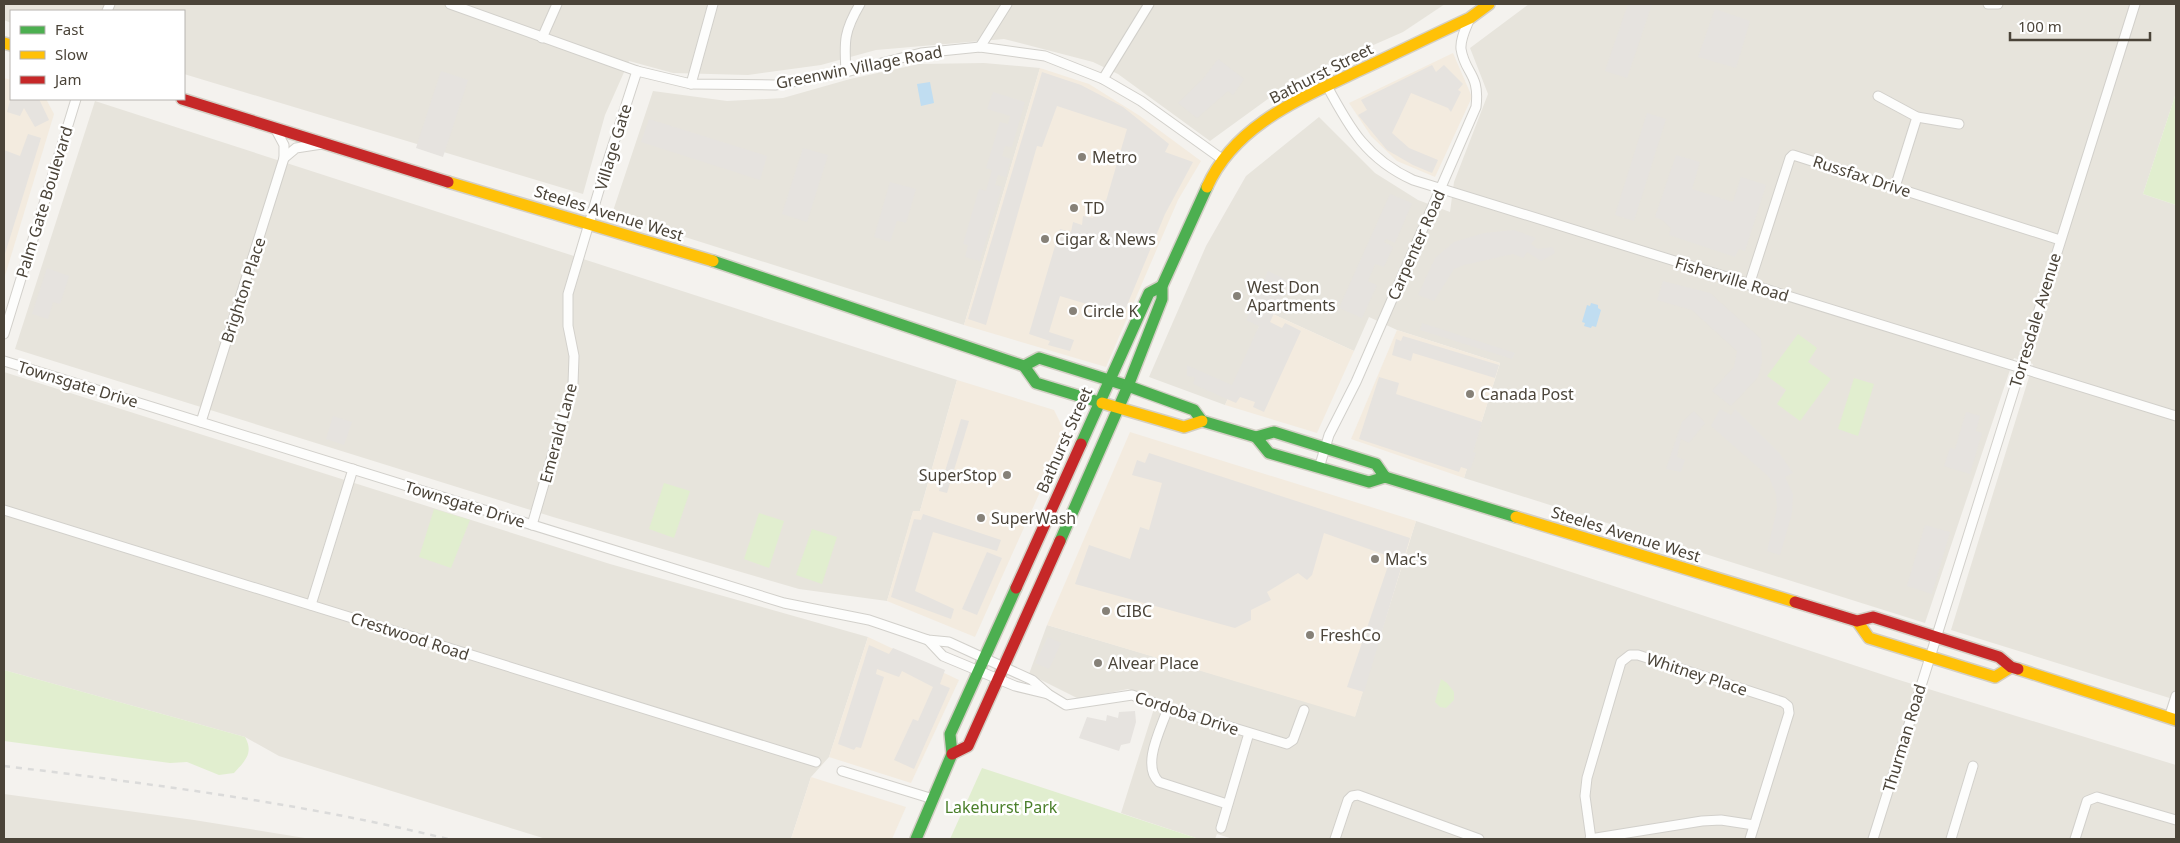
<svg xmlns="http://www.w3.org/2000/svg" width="2180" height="843" viewBox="0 0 2180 843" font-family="'Noto Sans',sans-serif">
	<rect width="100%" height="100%" fill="#f4f2ee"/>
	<g fill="#e7e4dc">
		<path d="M4 4H1445L1403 32 1294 80 1210 141 1118 74 1093 62 1004 39 876 50 821 65 748 75 673 73 629 61 605 115 583 194 184 74V11H11V23L4 20Z"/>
		<path d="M1529 4H2176V93L2143 194 2176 205V700L1951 630 2033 364 2014 358 1925 623 1464 478 1500 363 1397 330 1369 317 1354 351 1266 311 1225 405 1149 377 1206 246 1246 176 1319 117 1375 173 1418 200 1450 212 1454 182 1488 94 1470 48Z"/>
		<path d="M984 63 1040 68 964 325 612 214 653 91 727 101 783 98 850 79 919 64Z"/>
		<path d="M95 101 957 380 920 511 913 512 887 601 799 589 553 517 15 349Z"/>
		<path d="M4 372 610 564 868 637 829 757 811 777 791 839H546L279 756 245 737 4 670Z"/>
		<path d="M1416 521 1896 679 2176 765V839H1233L1217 834 1215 839H1199L1121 813 1157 699 1128 689 1079 699 1029 674 1047 625 1355 716Z"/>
		<path d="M4 794 194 820 311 839H4Z"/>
	</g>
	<g fill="#f3ebdf">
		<path d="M1453 53 1472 97 1435 177 1397 161 1371 136 1349 103Z"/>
		<path d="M1040 68 1089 84 1140 116 1201 161 1178 200 1106 367 964 325Z"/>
		<path d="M4 78 11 80V99H46L54 114 4 279Z"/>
		<path d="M1266 311 1354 351 1317 433 1225 405Z"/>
		<path d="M1397 330 1500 363 1464 478 1351 439Z"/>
		<path d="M957 380 1054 410 1066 434 975 637 887 601 913 511H920Z"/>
		<path d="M1130 432 1416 521 1355 717 1047 625Z"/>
		<path d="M868 637 959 680 911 783 829 757Z"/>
		<path d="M811 777 906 807 892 839H791Z"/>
	</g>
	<g fill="#e1eecf">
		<path d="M2176 93V205L2143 194Z"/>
		<path d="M1798 334 1817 348 1808 362 1831 379 1800 421 1777 404 1786 390 1767 376Z"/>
		<path d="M1854 378 1874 384 1858 436 1838 429Z"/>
		<path d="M664 483 690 491 674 538 649 529Z"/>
		<path d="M434 509 470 520 451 568 419 557Z"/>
		<path d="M759 513 784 521 769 568 744 559Z"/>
		<path d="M812 529 837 537 822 584 796 575Z"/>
		<path d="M4 670 245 737C254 753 245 761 234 773L219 775 187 762 170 763 4 741Z"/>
		<path d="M1441 679 1447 683 1454 692V700L1446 708 1440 707 1435 702Z"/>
		<path d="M982 768 1199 839H950Z"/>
	</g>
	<g fill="#e6e3df">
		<path d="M1628 4H1652L1627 78 1605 71Z"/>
		<path d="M1715 9 1750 21 1736 68 1698 57Z"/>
		<path d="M1218 59 1244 79 1233 95 1228 91 1197 118 1178 103 1203 79Z"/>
		<path d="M1432 65 1436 72 1444 65 1463 84 1458 90 1461 92 1451 112 1448 108 1411 93 1392 133 1409 148 1438 160 1432 173 1413 165 1387 150 1358 115 1367 110 1361 100Z"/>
		<path d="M441 71 468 80 443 157 416 148Z"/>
		<path d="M1042 72 1081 85 1123 107 1169 144 1165 152 1193 162 1165 214 1123 315 1060 296 1049 332 1074 340 1070 351 1048 345 1050 341 1029 334 1060 229 1071 232 1073 222 1082 225 1083 216 1093 218 1099 201H1106L1127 129 1057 106 1042 147 1037 146 986 325 968 319Z"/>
		<path d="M993 92 1025 102 1012 147 1005 146 1002 156 1011 159 1006 177 998 175 995 185 1002 187 980 261 965 257 968 245 963 244 979 189 986 191 992 170 986 168 1000 122 1008 124 1010 116 987 109Z"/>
		<path d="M11 97 39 99 49 120 35 127 24 108 20 116 7 112Z"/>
		<path d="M1647 113 1666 119 1634 221 1615 215Z"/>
		<path d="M649 119 767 156 760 180 641 142Z"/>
		<path d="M28 134 41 138 4 257V150L20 156Z"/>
		<path d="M803 148 828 155 807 222 782 214Z"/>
		<path d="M1676 155 1700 162 1692 189 1733 202 1741 177 1766 185 1745 251 1739 249 1735 257 1669 235 1671 228 1662 220 1655 217Z"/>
		<path d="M890 182 916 189 906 223 897 221 890 242 874 237Z"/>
		<path d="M1390 194 1412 203 1395 243 1386 239 1384 242 1393 247 1384 267 1375 264 1368 281 1377 285 1362 318 1339 308Z"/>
		<path d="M1514 230 1536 238 1531 244 1538 249 1553 247 1555 253 1541 261 1527 252 1523 258 1513 254 1464 265 1454 269 1434 301 1418 295 1435 258 1454 242 1484 233Z"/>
		<path d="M47 268 69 276 60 304 53 302 48 319 32 314Z"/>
		<path d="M1268 271 1289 281 1270 322 1282 328 1285 323 1301 331 1264 412 1253 407 1255 402 1240 397 1236 403 1193 384 1195 377 1187 376V365L1232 385 1259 326 1246 320Z"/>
		<path d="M1663 281 1710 293 1761 339 1762 362 1758 377 1731 406 1712 391 1734 367 1737 351 1692 310 1657 300Z"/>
		<path d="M1422 323 1515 353 1512 359 1420 330Z"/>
		<path d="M1403 336 1499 365 1495 378 1413 353 1411 361 1392 355 1396 339 1401 341Z"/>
		<path d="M1379 377 1399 383 1396 394 1482 422 1473 452 1476 453 1470 470 1461 467 1459 472 1359 439Z"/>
		<path d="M1720 409 1731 415 1735 409 1780 454 1793 473 1785 477 1793 494 1792 513 1780 555 1767 551 1777 509 1776 494 1769 477 1711 426Z"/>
		<path d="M1694 411 1705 423 1689 443 1681 439 1677 457 1685 460 1681 472 1666 469 1682 422Z"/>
		<path d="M1966 412 1980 416 1976 431 1982 433 1970 474 1944 466 1950 448 1955 449Z"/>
		<path d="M333 416 352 422 344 445 326 439Z"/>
		<path d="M961 419 969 421 947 493 939 491Z"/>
		<path d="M1149 453 1410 538 1364 692 1347 687 1391 557 1324 533 1312 575 1307 580 1298 573 1267 592 1271 600 1251 610V620L1235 628 1075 584 1089 545 1130 559 1140 527 1149 530 1162 483 1132 475 1137 460 1145 463Z"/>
		<path d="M923 514 1001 540 997 551 933 532 915 591 954 609 951 619 891 597 914 519 921 520Z"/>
		<path d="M1925 525 1950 532 1932 594 1907 586Z"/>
		<path d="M987 552 1002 558 977 615 962 609Z"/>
		<path d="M1048 637 1061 643 1049 669 1035 663Z"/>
		<path d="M869 645 889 654 893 648 945 670 940 684 950 688 914 769 894 760 913 719 918 721 933 687 902 671 899 677 877 669 876 674 884 677 861 748 856 747 854 750 838 744Z"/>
		<path d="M1135 711 1136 722 1130 743 1121 745 1119 751 1079 738 1087 717 1106 721 1107 715 1118 718 1119 712Z"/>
	</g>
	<g fill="#c0ddf1">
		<path d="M930 82 934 103 921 106 917 84Z"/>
		<path d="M1591 303 1598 305V308L1601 310 1596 327 1592 326 1591 328 1584 326 1585 323 1582 322 1587 305 1590 306Z"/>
	</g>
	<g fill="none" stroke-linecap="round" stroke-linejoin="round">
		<g stroke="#d2d0cb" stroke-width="11">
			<g id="street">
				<path d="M450 4 637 71 691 84 775 85 846 72 921 53 980 47 1045 56 1103 79 1141 101 1222 159"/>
				<path d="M1988 4H1998"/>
				<path d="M107 11 110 4"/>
				<path d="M542 38 557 4"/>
				<path d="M980 47 1007 4"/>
				<path d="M846 72C844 41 844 31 860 4"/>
				<path d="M1103 79 1149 4"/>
				<path d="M691 84 713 4"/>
				<path d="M1327 86C1350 129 1367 159 1413 180L2176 416"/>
				<path d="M1878 96 1917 117 1959 124"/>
				<path d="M284 158 296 148 322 144"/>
				<path d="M1895 187 1917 117"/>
				<path d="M1749 285 1790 158 1793 155 2060 240"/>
				<path d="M4 334 76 99"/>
				<path d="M4 361 784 603 869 620 928 640 949 642 1032 680 1048 694 1066 705 1132 695 1168 708 1287 744 1293 740 1304 710"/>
				<path d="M201 422 284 158V145L276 130"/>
				<path d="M1319 468 1329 435 1356 382 1476 107C1480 73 1465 74 1461 49 1460 39 1466 28 1470 18"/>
				<path d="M4 510 816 762"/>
				<path d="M532 525 573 384 574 356 568 326V294L605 170 637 71"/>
				<path d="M311 605 353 469"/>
				<path d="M928 640 943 656 1015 686 1048 694"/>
				<path d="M1168 708C1161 729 1141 765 1159 782L1227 804"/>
				<path d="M2169 718 2176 696"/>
				<path d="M842 771 933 799"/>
				<path d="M1221 828 1249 733"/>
				<path d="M1335 839 1348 800 1352 796 1358 795 1479 839"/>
				<path d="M1590 839 1702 821 1721 820 1754 825"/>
				<path d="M1591 839 1585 796 1587 778 1621 662 1630 655H1638L1783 702 1788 706 1789 713 1750 839"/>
				<path d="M1873 839 2135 4"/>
				<path d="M1951 839 1973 766"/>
				<path d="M2075 839 2087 801 2097 797 2176 820"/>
			</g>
		</g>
		<g stroke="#d3cfc5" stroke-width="14">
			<g id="fast">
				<path d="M713 261 1024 366 1036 383 1102 403"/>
				<path d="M1024 366 1039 358 1128 386 1194 410 1202 421 1256 437 1274 432 1376 464 1385 477"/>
				<path d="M1256 437 1269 453 1369 482 1385 477 1516 517"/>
				<path d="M1081 444 1149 293 1162 286"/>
				<path d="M1060 541 1128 386 1162 299V286L1207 187"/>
				<path d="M916 839 952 754 950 734 1016 588"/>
			</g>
		</g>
		<g stroke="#d3cfc5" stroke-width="14">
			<g id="slow">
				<path d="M4 43 11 45"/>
				<path d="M448 182 713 261"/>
				<path d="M1207 187C1235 124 1302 98 1360 70 1397 53 1433 35 1470 18L1489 4"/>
				<path d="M1102 403 1184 427 1202 421"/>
				<path d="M1516 517 1795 602"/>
				<path d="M1857 621 1869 638 1995 677 2011 667"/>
				<path d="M2018 669 2176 720"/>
			</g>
		</g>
		<g stroke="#d3cfc5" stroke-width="14">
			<g id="jam">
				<path d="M182 99 448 182"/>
				<path d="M1016 588 1081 444"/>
				<path d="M1795 602 1857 621 1873 617 1999 657 2011 667 2018 669"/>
				<path d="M952 754 968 746 1060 541"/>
			</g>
		</g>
		<use href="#street" stroke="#fdfdfc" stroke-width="9"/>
		<use href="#fast" stroke="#4caf50" stroke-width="11"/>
		<use href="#slow" stroke="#ffc107" stroke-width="11"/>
		<use href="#jam" stroke="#c62828" stroke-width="11"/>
		<path stroke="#dbdbda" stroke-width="2.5" stroke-dasharray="6 6" stroke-linecap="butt" d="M4 766C153 784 301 803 448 839"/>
	</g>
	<g fill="#868178" stroke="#fff" stroke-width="2">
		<circle cx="1082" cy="157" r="5"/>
		<circle cx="1074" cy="208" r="5"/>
		<circle cx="1045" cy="239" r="5"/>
		<circle cx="1237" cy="296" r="5"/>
		<circle cx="1073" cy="311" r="5"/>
		<circle cx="1470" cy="394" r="5"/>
		<circle cx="1007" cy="475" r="5"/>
		<circle cx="981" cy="518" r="5"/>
		<circle cx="1375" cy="559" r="5"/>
		<circle cx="1106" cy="611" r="5"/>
		<circle cx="1310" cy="635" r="5"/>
		<circle cx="1098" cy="663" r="5"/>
	</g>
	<g text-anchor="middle" stroke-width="5" stroke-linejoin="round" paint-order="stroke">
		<g font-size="16" fill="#4b4439" stroke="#fff">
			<text transform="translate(859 67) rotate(-11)" y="6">Greenwin Village Road</text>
			<text transform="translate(1321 73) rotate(-27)" y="6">Bathurst Street</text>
			<text transform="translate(613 147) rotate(-73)" y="6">Village Gate</text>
			<text transform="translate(1862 176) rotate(18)" y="6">Russfax Drive</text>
			<text transform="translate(44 202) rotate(-73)" y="6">Palm Gate Boulevard</text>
			<text transform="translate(609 213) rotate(17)" y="6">Steeles Avenue West</text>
			<text transform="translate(1416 245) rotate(-66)" y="6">Carpenter Road</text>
			<text transform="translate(1732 279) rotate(17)" y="6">Fisherville Road</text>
			<text transform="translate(243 290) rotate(-72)" y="6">Brighton Place</text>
			<text transform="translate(2035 320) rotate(-73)" y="6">Torresdale Avenue</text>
			<text transform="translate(78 384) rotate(17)" y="6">Townsgate Drive</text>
			<text transform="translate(558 433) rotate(-75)" y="6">Emerald Lane</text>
			<text transform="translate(1064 440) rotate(-66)" y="6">Bathurst Street</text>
			<text transform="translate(465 504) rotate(17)" y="6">Townsgate Drive</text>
			<text transform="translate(1626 534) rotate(17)" y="6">Steeles Avenue West</text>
			<text transform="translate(410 636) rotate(18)" y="6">Crestwood Road</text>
			<text transform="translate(1697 674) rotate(18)" y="6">Whitney Place</text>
			<text transform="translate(1187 713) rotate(18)" y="6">Cordoba Drive</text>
			<text transform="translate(1904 738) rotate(-73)" y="6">Thurman Road</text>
		</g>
		<g font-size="16" fill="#4b4439" stroke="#fff" text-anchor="start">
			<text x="1092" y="163">Metro</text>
			<text x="1084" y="214">TD</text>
			<text x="1055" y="245">Cigar &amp; News</text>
			<text x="1247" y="293">West Don<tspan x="1247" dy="18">Apartments</tspan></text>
			<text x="1083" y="317">Circle K</text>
			<text x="1480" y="400">Canada Post</text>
			<text x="997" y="481" text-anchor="end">SuperStop</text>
			<text x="991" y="524">SuperWash</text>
			<text x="1385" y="565">Mac's</text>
			<text x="1116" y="617">CIBC</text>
			<text x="1320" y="641">FreshCo</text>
			<text x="1108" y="669">Alvear Place</text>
		</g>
		<g font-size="16" fill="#4a7f2a" stroke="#fff">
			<text x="1001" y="813">Lakehurst Park</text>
		</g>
	</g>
	<rect width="2180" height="843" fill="none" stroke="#4b4439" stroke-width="10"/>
	<rect x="10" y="10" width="175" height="90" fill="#ffffff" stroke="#b7b4b0"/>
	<rect x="20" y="26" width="25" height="8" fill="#4caf50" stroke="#b7b4b0"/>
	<text x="55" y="35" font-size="15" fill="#4b4439">Fast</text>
	<rect x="20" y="51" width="25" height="8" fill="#ffc107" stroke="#b7b4b0"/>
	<text x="55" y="60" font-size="15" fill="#4b4439">Slow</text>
	<rect x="20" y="76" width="25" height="8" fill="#c62828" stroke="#b7b4b0"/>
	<text x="55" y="85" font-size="15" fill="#4b4439">Jam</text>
	<path d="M2010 32v8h140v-8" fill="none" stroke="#4b4439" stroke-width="2.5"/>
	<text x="2018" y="32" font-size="15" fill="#4b4439" stroke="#ffffff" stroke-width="4" paint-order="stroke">100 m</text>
</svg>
